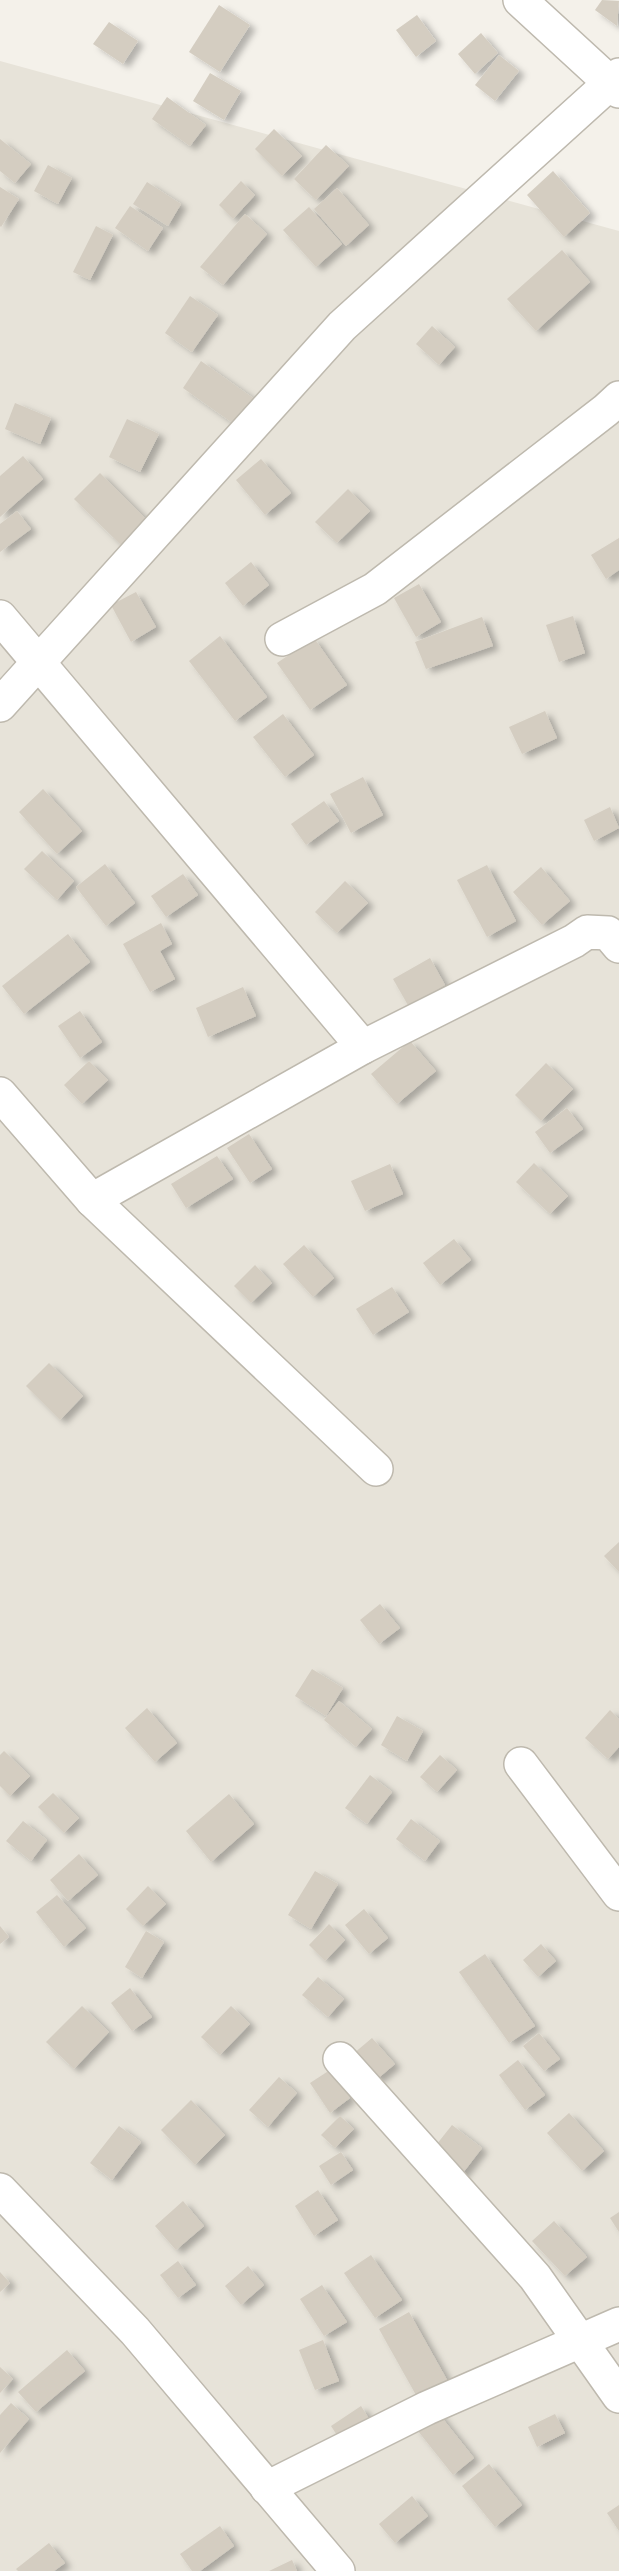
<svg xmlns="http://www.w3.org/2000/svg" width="619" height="2571" viewBox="0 0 619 2571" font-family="Rubik,sans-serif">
	<defs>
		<filter id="shadow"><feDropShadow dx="6" dy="4" stdDeviation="3" flood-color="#0004"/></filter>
	</defs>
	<rect width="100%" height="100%" fill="#f4f1ea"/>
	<path fill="#e7e3d9" d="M0 61 619 231V2571H0Z"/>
	<g fill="#d4cdc1" filter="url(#shadow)">
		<path d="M602 0 619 1 617 26 595 10Z"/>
		<path d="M219 5 250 25 220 72 189 52Z"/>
		<path d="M417 15 436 41 416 57 396 30Z"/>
		<path d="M109 22 138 41 123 64 93 44Z"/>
		<path d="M481 33 498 53 475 74 458 54Z"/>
		<path d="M499 55 519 71 495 101 475 85Z"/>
		<path d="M210 73 241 91 224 120 193 101Z"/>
		<path d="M167 97 206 125 190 146 152 119Z"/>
		<path d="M274 129 302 156 282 176 255 149Z"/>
		<path d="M0 139 31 164 15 183 0 171Z"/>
		<path d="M326 145 349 166 316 200 294 179Z"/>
		<path d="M48 165 72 178 58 204 34 191Z"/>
		<path d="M553 171 590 213 564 237 527 195Z"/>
		<path d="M241 181 255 195 233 219 219 205Z"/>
		<path d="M147 182 181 204 168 226 133 204Z"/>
		<path d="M0 187 19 199 1 227 0 226Z"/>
		<path d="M337 188 369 225 346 246 314 209Z"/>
		<path d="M130 206 163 228 148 251 115 228Z"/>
		<path d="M309 207 342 244 316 267 283 230Z"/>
		<path d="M245 214 267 234 223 285 200 267Z"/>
		<path d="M96 226 113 235 90 280 73 272Z"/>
		<path d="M562 250 590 282 536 331 507 299Z"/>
		<path d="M190 296 218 315 192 352 165 333Z"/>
		<path d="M432 326 455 347 439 365 416 344Z"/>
		<path d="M201 361 253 398 234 424 183 388Z"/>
		<path d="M15 403 51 418 40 444 5 429Z"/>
		<path d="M127 419 159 434 140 472 109 457Z"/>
		<path d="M23 456 43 479 0 517V476Z"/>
		<path d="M261 459 291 493 265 515 236 480Z"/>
		<path d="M100 473 147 520 121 545 74 499Z"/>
		<path d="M348 489 370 511 337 543 315 522Z"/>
		<path d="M17 511 31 529 0 552V524Z"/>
		<path d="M619 538V570L606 579 591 555Z"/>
		<path d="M251 562 269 585 243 606 225 583Z"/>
		<path d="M419 584 441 622 416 637 394 598Z"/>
		<path d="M136 592 156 627 131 642 111 605Z"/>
		<path d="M573 616 585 653 559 662 546 625Z"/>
		<path d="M482 617 493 646 426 669 415 642Z"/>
		<path d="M220 636 267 697 235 721 189 661Z"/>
		<path d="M314 638 347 685 310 710 277 663Z"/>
		<path d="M545 711 557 738 522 754 509 727Z"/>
		<path d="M283 714 314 755 285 777 253 737Z"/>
		<path d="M363 777 383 815 351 833 330 794Z"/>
		<path d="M43 789 82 831 57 854 19 812Z"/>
		<path d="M324 801 339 821 306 845 291 824Z"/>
		<path d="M610 807 619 828 594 841 584 820Z"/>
		<path d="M42 851 74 881 57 900 24 869Z"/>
		<path d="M105 864 135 903 106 926 76 887Z"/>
		<path d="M487 865 516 921 487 937 457 880Z"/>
		<path d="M541 867 570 901 542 925 513 892Z"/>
		<path d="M183 874 198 895 166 917 151 896Z"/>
		<path d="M345 881 368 903 337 933 315 912Z"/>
		<path d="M161 923 172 944 160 951 175 979 150 992 123 944Z"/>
		<path d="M68 934 90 962 24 1014 2 986Z"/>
		<path d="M430 958 445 985 409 1007 393 979Z"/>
		<path d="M243 987 256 1016 208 1037 196 1008Z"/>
		<path d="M80 1011 102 1042 80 1058 58 1026Z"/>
		<path d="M410 1041 436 1071 397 1104 371 1074Z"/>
		<path d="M89 1061 108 1080 82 1104 64 1085Z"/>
		<path d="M546 1063 573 1089 541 1121 515 1095Z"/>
		<path d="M567 1108 583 1129 550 1153 535 1132Z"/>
		<path d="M249 1134 272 1169 250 1183 227 1148Z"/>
		<path d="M217 1156 233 1179 186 1208 171 1184Z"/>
		<path d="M534 1163 568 1196 550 1214 516 1182Z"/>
		<path d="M390 1164 403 1194 365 1211 351 1181Z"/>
		<path d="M454 1239 471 1260 440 1285 423 1263Z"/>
		<path d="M304 1245 334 1278 313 1297 283 1264Z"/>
		<path d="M255 1265 272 1283 251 1303 234 1286Z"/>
		<path d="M392 1287 409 1312 373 1335 356 1309Z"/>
		<path d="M49 1363 83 1396 60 1420 26 1386Z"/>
		<path d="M619 1542V1572L604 1556Z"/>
		<path d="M380 1604 400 1628 379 1644 360 1620Z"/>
		<path d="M312 1669 343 1688 326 1716 295 1696Z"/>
		<path d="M339 1701 372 1729 356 1747 324 1720Z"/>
		<path d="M147 1708 177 1743 155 1762 125 1728Z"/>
		<path d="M610 1710 619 1719V1747L608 1759 585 1738Z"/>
		<path d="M397 1716 423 1731 407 1761 381 1745Z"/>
		<path d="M4 1751 30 1776 10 1796 0 1786V1755Z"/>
		<path d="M440 1755 457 1770 437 1792 420 1777Z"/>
		<path d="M370 1775 392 1792 367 1824 345 1808Z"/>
		<path d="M53 1793 79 1818 64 1833 38 1807Z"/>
		<path d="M229 1794 254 1824 211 1862 186 1831Z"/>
		<path d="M411 1819 440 1841 425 1861 396 1839Z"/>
		<path d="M23 1821 47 1840 31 1861 6 1841Z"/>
		<path d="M79 1854 98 1875 68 1901 50 1880Z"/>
		<path d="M315 1871 338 1884 311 1929 288 1915Z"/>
		<path d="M148 1886 166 1904 143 1926 126 1909Z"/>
		<path d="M57 1895 86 1928 64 1947 36 1912Z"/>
		<path d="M364 1909 388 1938 369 1954 345 1925Z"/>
		<path d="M329 1924 345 1940 325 1961 309 1945Z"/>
		<path d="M0 1926 9 1937 0 1944Z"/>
		<path d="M146 1931 164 1942 142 1978 125 1967Z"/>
		<path d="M541 1944 556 1961 538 1977 523 1960Z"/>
		<path d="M485 1954 535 2026 509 2043 459 1972Z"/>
		<path d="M318 1977 344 1999 328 2017 302 1995Z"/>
		<path d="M130 1988 152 2017 132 2031 111 2003Z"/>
		<path d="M82 2006 109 2032 74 2069 46 2042Z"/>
		<path d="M231 2006 250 2024 220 2055 201 2037Z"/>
		<path d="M539 2033 560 2059 544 2071 523 2046Z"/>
		<path d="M372 2038 395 2064 376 2080 353 2054Z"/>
		<path d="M518 2060 545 2095 525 2110 499 2075Z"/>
		<path d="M330 2070 350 2098 330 2113 310 2083Z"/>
		<path d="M279 2077 297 2093 268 2127 249 2110Z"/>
		<path d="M191 2100 225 2135 195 2165 161 2130Z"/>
		<path d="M569 2113 604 2151 582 2171 547 2133Z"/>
		<path d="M340 2116 354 2129 335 2148 321 2135Z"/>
		<path d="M452 2125 482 2148 459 2178 429 2154Z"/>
		<path d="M119 2126 141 2142 112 2180 90 2163Z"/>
		<path d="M341 2152 353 2170 331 2185 319 2166Z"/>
		<path d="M318 2190 338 2220 314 2236 295 2206Z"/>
		<path d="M183 2201 204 2226 176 2250 155 2226Z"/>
		<path d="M619 2212V2232L610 2218Z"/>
		<path d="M554 2221 587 2257 565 2276 532 2241Z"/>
		<path d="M371 2255 402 2300 375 2318 344 2273Z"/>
		<path d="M178 2261 196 2285 178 2298 160 2275Z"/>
		<path d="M248 2266 264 2285 241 2305 225 2286Z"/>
		<path d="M0 2272 10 2283 0 2292Z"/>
		<path d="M322 2285 347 2322 324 2336 300 2299Z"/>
		<path d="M409 2312 451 2387 421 2404 379 2329Z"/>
		<path d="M323 2340 339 2381 315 2390 299 2350Z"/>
		<path d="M67 2350 85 2371 36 2412 18 2392Z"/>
		<path d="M0 2367 13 2379 0 2393Z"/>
		<path d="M11 2403 29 2419 0 2453V2415Z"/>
		<path d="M361 2406 374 2427 344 2446 331 2426Z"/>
		<path d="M435 2409 474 2458 453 2475 414 2426Z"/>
		<path d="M555 2414 565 2433 537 2447 528 2427Z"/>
		<path d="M489 2464 522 2505 495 2527 462 2486Z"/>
		<path d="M412 2496 428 2516 395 2543 379 2524Z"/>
		<path d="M619 2505V2531L607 2513Z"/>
		<path d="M220 2526 234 2546 200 2571H192L180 2554Z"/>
		<path d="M49 2543 65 2563 54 2571H18L16 2569Z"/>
		<path d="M292 2560 297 2571H269Z"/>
	</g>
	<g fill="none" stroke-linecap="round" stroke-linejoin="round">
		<g stroke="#beb9ae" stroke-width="36">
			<g id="minor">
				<path d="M520 0 619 91"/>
				<path d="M0 617 363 1047"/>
				<path d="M282 639 375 589 606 410 619 398"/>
				<path d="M0 705 342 326 619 75"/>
				<path d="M0 1094 92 1200 376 1469"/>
				<path d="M92 1200 363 1047 574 941 587 932 608 933 619 946"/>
				<path d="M521 1764 619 1894"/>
				<path d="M340 2059 535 2277 619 2396"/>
				<path d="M0 2190 135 2331 338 2571"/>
				<path d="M267 2488 427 2408 619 2324"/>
			</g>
		</g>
		<use href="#minor" stroke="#fff" stroke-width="33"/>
	</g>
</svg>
